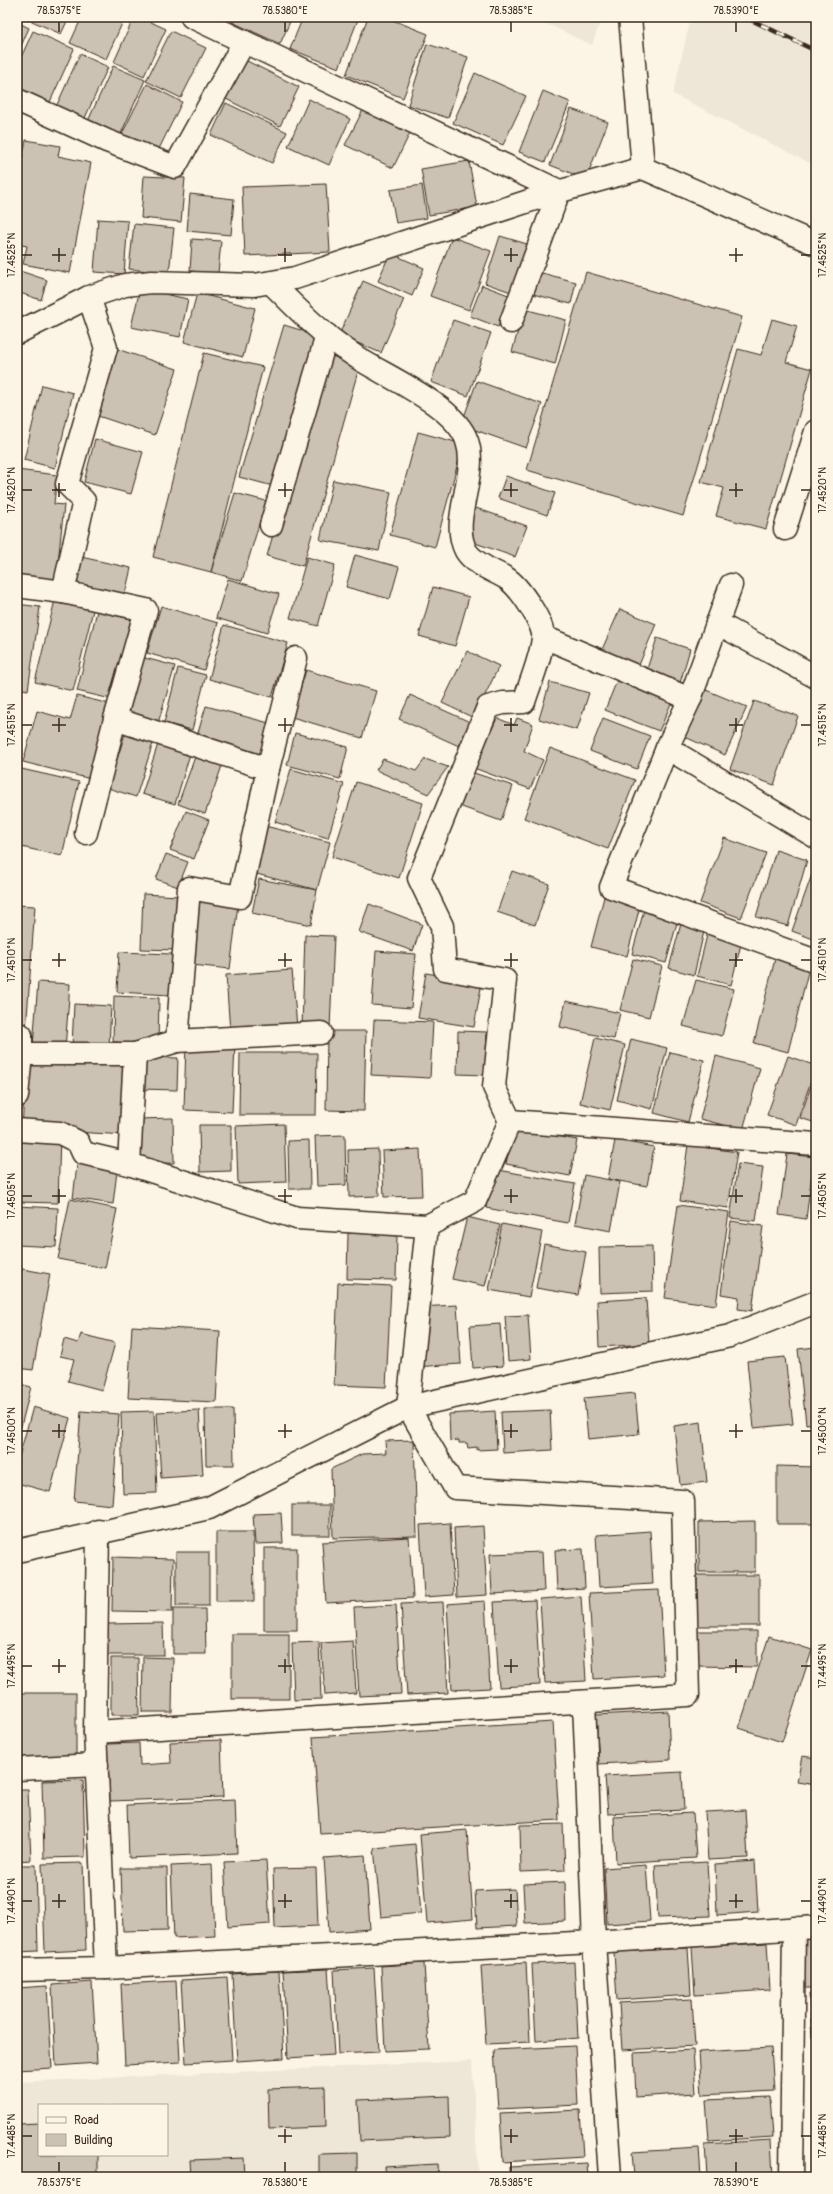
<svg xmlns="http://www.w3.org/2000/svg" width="833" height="2194" viewBox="0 0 833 2194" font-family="Pangolin,sans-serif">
	<rect width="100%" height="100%" fill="#fcf5e5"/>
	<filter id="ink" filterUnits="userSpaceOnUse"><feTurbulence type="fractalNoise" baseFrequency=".025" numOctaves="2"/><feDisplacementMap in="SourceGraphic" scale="8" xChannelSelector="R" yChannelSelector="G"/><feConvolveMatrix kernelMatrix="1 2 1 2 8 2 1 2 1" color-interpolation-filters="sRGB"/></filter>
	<g filter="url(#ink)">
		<g fill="#eee6d6" fill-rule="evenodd">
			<path d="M532 17H602L592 45Z"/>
			<path d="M691 17H816V166L673 94Z"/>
			<path d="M472 2061 478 2177H17V2082ZM39 2105H167V2155H39Z"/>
		</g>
		<g fill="#ccc2b3" stroke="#3b2a1e">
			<path d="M23 17H69L61 34Z"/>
			<path d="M82 17H125L106 59 70 43Z"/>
			<path d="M134 17H140L166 29 144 76 114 62Z"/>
			<path d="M235 17H292L280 44 232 22Z"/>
			<path d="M303 17H359L339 68 290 49Z"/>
			<path d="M368 17H385L428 34 403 98 346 75Z"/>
			<path d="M17 22 29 28 17 55Z"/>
			<path d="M33 31 74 49 50 102 17 87V66Z"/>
			<path d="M171 31 206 48 181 98 146 81Z"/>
			<path d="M427 44 468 57 448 118 408 105Z"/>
			<path d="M80 54 108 67 84 120 56 107Z"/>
			<path d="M241 58 299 87 280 126 222 97Z"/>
			<path d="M113 66 145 80 120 136 88 121Z"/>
			<path d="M475 73 526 96 503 145 453 123Z"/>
			<path d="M147 84 182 102 157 153 121 136Z"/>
			<path d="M543 91 570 102 545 162 519 152Z"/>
			<path d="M309 99 350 119 329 165 288 146Z"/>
			<path d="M226 103 287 132 272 163 211 135Z"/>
			<path d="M571 109 608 122 586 179 550 165Z"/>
			<path d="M363 110 410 133 393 168 345 145Z"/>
			<path d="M26 140 60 146 58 156 91 163 70 273 23 264 27 246 17 244V185Z"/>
			<path d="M469 161 477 207 429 215 421 169Z"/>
			<path d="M144 176 185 178 181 222 141 218Z"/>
			<path d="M326 184 330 252 245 256 242 187Z"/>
			<path d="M422 185 427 218 396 223 390 190Z"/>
			<path d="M190 194 234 199 231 235 187 231Z"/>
			<path d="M98 219 128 221 124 274 94 272Z"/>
			<path d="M134 224 174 228 169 273 129 269Z"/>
			<path d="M500 236 527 244 511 292 485 283Z"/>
			<path d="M452 237 491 251 469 310 430 296Z"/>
			<path d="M192 239 221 241 218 273 190 271Z"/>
			<path d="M390 253 424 268 412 296 378 281Z"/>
			<path d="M17 270 47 280 41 300 17 292Z"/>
			<path d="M538 272 576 282 571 304 533 294Z"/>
			<path d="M586 272 742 317 683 516 527 470Z"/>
			<path d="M363 281 404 299 381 353 339 335Z"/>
			<path d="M482 285 511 296 498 327 470 316Z"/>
			<path d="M140 289 188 299 180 337 131 327Z"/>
			<path d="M197 293 255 308 243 357 184 342Z"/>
			<path d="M524 309 566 320 555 364 512 352Z"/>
			<path d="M772 319 797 326 786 362 812 369 766 529 716 516 724 488 701 482 738 349 761 355Z"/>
			<path d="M453 320 491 333 468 396 431 382Z"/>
			<path d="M284 325 317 335 273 486 239 477Z"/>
			<path d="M114 348 177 369 155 435 92 414Z"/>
			<path d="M204 353 263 367 211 572 153 557Z"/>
			<path d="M324 354 360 364 303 566 267 556Z"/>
			<path d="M477 381 542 404 526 448 461 425Z"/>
			<path d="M42 385 73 393 55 468 24 460Z"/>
			<path d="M418 432 463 444 435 547 390 535Z"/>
			<path d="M95 439 143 452 131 494 84 482Z"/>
			<path d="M17 470 57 475 54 504 64 505 56 582 17 578Z"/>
			<path d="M506 476 555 493 547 515 498 498Z"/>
			<path d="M333 480 391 492 379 551 320 540Z"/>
			<path d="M235 493 266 501 242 581 211 572Z"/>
			<path d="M476 508 527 526 515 557 464 539Z"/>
			<path d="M355 555 399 567 390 599 346 587Z"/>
			<path d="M81 557 131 568 125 594 75 584Z"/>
			<path d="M307 557 335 565 318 626 290 618Z"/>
			<path d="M228 579 279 594 267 633 216 618Z"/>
			<path d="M433 587 469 597 455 646 419 636Z"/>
			<path d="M55 600 93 610 73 691 35 682Z"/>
			<path d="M17 604 40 607 28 690 17 688Z"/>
			<path d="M161 606 218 623 204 670 147 653Z"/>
			<path d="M620 609 656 624 637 670 600 654Z"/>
			<path d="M97 611 131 619 111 699 77 691Z"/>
			<path d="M224 625 288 643 272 697 209 679Z"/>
			<path d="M657 638 690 649 680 683 646 672Z"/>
			<path d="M467 651 499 666 474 718 442 703Z"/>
			<path d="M141 657 175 666 158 723 124 713Z"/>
			<path d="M178 668 206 675 192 730 164 723Z"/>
			<path d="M306 670 376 691 362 738 292 717Z"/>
			<path d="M618 678 673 699 659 731 605 710Z"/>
			<path d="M550 682 589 693 577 730 539 719Z"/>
			<path d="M706 690 747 707 725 755 685 737Z"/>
			<path d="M410 695 470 722 459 746 399 719Z"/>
			<path d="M77 696 110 704 91 779 23 762 37 711 70 720Z"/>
			<path d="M754 701 798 716 774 785 730 769Z"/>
			<path d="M206 706 269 723 260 754 197 736Z"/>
			<path d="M497 718 514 725 517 718 533 724 524 751 543 760 530 789 474 768Z"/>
			<path d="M603 718 650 736 637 769 590 751Z"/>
			<path d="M295 733 348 747 340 779 287 765Z"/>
			<path d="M125 734 153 743 136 797 108 788Z"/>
			<path d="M158 744 190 754 175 804 142 794Z"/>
			<path d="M550 748 635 780 608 849 524 818Z"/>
			<path d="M196 754 223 763 205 814 178 804Z"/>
			<path d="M383 759 416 771 425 759 448 767 428 794 376 770Z"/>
			<path d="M17 768 79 782 62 856 17 846Z"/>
			<path d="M291 769 344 784 328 838 275 822Z"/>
			<path d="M471 772 513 786 501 821 459 806Z"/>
			<path d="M356 782 423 803 399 878 332 857Z"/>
			<path d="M186 811 209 820 194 859 170 850Z"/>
			<path d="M265 826 330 842 317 890 253 873Z"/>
			<path d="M724 838 766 853 741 918 700 903Z"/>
			<path d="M776 850 807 860 788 926 756 917Z"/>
			<path d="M166 854 188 862 178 887 156 879Z"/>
			<path d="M816 863V940L792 931Z"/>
			<path d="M512 871 549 884 535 925 497 912Z"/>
			<path d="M259 879 317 890 311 925 252 913Z"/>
			<path d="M143 894 179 896 177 950 141 949Z"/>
			<path d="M604 897 640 906 627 956 591 947Z"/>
			<path d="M200 900 238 904 230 969 192 965Z"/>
			<path d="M369 904 422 924 413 951 359 932Z"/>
			<path d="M17 905 35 906 26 1031 17 1030Z"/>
			<path d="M644 910 678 919 666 963 632 954Z"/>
			<path d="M682 920 705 927 694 975 669 968Z"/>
			<path d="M708 931 742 940 731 985 697 976Z"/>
			<path d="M305 935 334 936 330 1028 302 1027Z"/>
			<path d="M376 951 416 954 411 1008 372 1005Z"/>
			<path d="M119 952 172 954 170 995 117 992Z"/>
			<path d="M633 959 662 966 649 1017 620 1010Z"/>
			<path d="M775 959 809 968 788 1052 754 1043Z"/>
			<path d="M292 970 297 1027 230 1032 226 975Z"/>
			<path d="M426 973 482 982 474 1027 418 1018Z"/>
			<path d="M696 980 734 989 722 1036 683 1026Z"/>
			<path d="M38 982 70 984 65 1049 33 1046Z"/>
			<path d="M114 996 159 998 158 1044 113 1042Z"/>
			<path d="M566 1001 620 1013 614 1039 560 1027Z"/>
			<path d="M74 1004 111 1006 109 1047 72 1046Z"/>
			<path d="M374 1020 433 1022 430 1078 371 1075Z"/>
			<path d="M327 1031H366L364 1111 326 1110Z"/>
			<path d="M458 1031 487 1032 485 1075 457 1074Z"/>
			<path d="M595 1038 625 1045 610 1110 580 1103Z"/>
			<path d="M631 1039 667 1048 652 1109 617 1100Z"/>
			<path d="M186 1043 235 1045 232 1112 184 1110Z"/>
			<path d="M670 1052 704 1060 688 1122 654 1113Z"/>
			<path d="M240 1053H317L316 1115H239Z"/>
			<path d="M26 1056 131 1062 127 1135 22 1129Z"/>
			<path d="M716 1056 760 1068 743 1130 700 1119Z"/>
			<path d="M788 1056 816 1066 796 1125 767 1115Z"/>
			<path d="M142 1057 178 1058 177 1090 141 1089Z"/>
			<path d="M816 1071V1123L800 1118Z"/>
			<path d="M173 1118 174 1163 139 1164 138 1119Z"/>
			<path d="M284 1124 286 1182 238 1184 236 1126Z"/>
			<path d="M199 1125H231V1171L200 1172Z"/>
			<path d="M512 1128 577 1140 570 1176 506 1164Z"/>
			<path d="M18 1134 60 1135 58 1203 17 1202Z"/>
			<path d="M345 1135 346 1185 317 1186 315 1136Z"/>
			<path d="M309 1140 310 1189H289L288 1141Z"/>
			<path d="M615 1140 654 1147 647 1186 608 1179Z"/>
			<path d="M688 1145 737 1152 728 1208 680 1201Z"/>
			<path d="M378 1149 379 1196 349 1197 348 1150Z"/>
			<path d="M420 1149 422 1196 384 1197 382 1151Z"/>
			<path d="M787 1154 814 1157 806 1219 779 1215Z"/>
			<path d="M78 1157 118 1163 113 1204 73 1198Z"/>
			<path d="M738 1164 763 1167 756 1221 730 1218Z"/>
			<path d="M493 1169 575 1184 568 1223 486 1208Z"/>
			<path d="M584 1175 620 1182 611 1231 575 1224Z"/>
			<path d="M70 1199 117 1209 105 1268 58 1259Z"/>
			<path d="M678 1205 729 1212 716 1305 665 1298Z"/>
			<path d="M17 1206 58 1208 56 1247 17 1245Z"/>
			<path d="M467 1217 500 1225 485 1286 452 1279Z"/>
			<path d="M731 1221 763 1226 752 1311 738 1309 739 1297 721 1294Z"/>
			<path d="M502 1224 542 1232 529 1297 489 1290Z"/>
			<path d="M348 1233 397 1234 396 1280 347 1279Z"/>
			<path d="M544 1244 586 1252 578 1295 536 1288Z"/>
			<path d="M652 1246 653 1291 600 1293 599 1247Z"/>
			<path d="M17 1268 50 1274 33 1370 17 1368Z"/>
			<path d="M338 1283 391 1286 386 1387 334 1385Z"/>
			<path d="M646 1298 649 1344 599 1347 597 1301Z"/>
			<path d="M457 1305 461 1364 413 1367 418 1307Z"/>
			<path d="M528 1315 531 1359 508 1361 505 1316Z"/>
			<path d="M500 1324 503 1366 473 1368 470 1326Z"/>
			<path d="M132 1326 220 1331 216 1402 128 1398Z"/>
			<path d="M81 1334 115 1343 102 1390 68 1381 74 1359 60 1356 64 1339 78 1343Z"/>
			<path d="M816 1347V1423L806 1424 798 1349Z"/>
			<path d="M785 1357 793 1424 754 1428 747 1361Z"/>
			<path d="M17 1383 31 1387 18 1438H17Z"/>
			<path d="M635 1393 639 1434 588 1439 584 1398Z"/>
			<path d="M33 1407 70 1418 50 1492 17 1483V1464Z"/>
			<path d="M205 1409H233L234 1465H206Z"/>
			<path d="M199 1410 203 1475 161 1478 157 1412Z"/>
			<path d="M550 1410 552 1450 503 1453 501 1412Z"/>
			<path d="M81 1411 119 1414 112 1505 74 1501Z"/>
			<path d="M154 1411 157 1493 123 1494 121 1412Z"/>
			<path d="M495 1411 497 1449 477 1450V1447L468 1448 467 1443H459V1440L450 1441 449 1414Z"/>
			<path d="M701 1422 707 1482 680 1485 674 1426Z"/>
			<path d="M414 1440 417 1536 333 1538 331 1469 362 1454 386 1453 385 1441Z"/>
			<path d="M777 1466 816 1467V1524H777Z"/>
			<rect x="292" y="1505" width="38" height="30"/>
			<path d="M281 1513 283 1543 255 1544 253 1514Z"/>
			<path d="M755 1521V1572H699V1522Z"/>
			<path d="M450 1523 454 1595 424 1597 420 1525Z"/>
			<path d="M483 1526 487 1595 457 1597 454 1528Z"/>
			<path d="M650 1531 653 1584 599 1587 596 1535Z"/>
			<path d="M216 1532H253L254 1601H216Z"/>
			<path d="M409 1537 413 1598 326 1603 322 1542Z"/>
			<rect x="264" y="1548" width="33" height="82"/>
			<path d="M583 1549 585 1588 557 1590 555 1550Z"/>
			<rect x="176" y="1552" width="33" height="54"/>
			<path d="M542 1552 544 1591 492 1594 490 1554Z"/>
			<path d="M113 1557 173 1559 172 1612 112 1611Z"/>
			<rect x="697" y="1575" width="62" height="51"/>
			<path d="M659 1590 664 1675 594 1679 589 1593Z"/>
			<path d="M581 1596 586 1681 545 1683 540 1599Z"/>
			<path d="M535 1600 540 1685 499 1687 494 1602Z"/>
			<path d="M485 1601 490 1688 452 1690 447 1604Z"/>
			<path d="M443 1602 448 1693 407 1695 401 1604Z"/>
			<path d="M396 1605 401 1694 359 1696 354 1607Z"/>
			<path d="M173 1609H205L206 1654H173Z"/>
			<path d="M163 1623 164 1655H107V1624Z"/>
			<path d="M696 1631H757V1667L696 1666Z"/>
			<rect x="232" y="1634" width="57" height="65"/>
			<path d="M769 1636 812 1650 782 1742 739 1728Z"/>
			<path d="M353 1641 356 1693 325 1695 321 1643Z"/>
			<path d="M319 1642 321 1699 294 1700 292 1643Z"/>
			<path d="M143 1657 173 1658 172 1712H142Z"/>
			<path d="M111 1658H138L139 1715H111Z"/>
			<rect x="17" y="1693" width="59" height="64"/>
			<path d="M668 1711 670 1760 599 1764 596 1715Z"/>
			<path d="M553 1722 559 1820 320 1834 313 1737Z"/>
			<path d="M221 1740 223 1797 110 1801 107 1744 139 1743 140 1765 171 1763 170 1742Z"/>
			<path d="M802 1756 816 1758V1785L797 1782Z"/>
			<path d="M682 1772 684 1810 608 1814 605 1776Z"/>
			<path d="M83 1780 85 1857 44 1858 42 1781Z"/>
			<path d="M17 1790H28L31 1860 17 1861Z"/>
			<path d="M235 1800 237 1853 129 1858 127 1805Z"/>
			<path d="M745 1810 748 1858 708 1860 705 1812Z"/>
			<path d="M693 1813 696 1858 616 1863 614 1817Z"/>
			<path d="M563 1824 565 1870 521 1872 520 1825Z"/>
			<path d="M467 1830 473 1919 427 1923 420 1834Z"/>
			<path d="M415 1844 421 1913 381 1917 374 1848Z"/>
			<path d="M365 1855 370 1929 329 1932 324 1858Z"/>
			<path d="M266 1860 270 1924 228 1927 224 1862Z"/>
			<path d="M755 1861 758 1912 717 1915 715 1864Z"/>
			<path d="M707 1862 710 1916 658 1918 655 1865Z"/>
			<path d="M83 1863 86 1950 45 1952 42 1864Z"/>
			<path d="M212 1864 215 1936 174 1938 171 1866Z"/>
			<path d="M17 1865H36L38 1951 17 1952Z"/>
			<path d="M646 1865 650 1921 607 1924 604 1868Z"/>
			<path d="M121 1868H167L168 1930 123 1931Z"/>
			<path d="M316 1868 318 1926 275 1928 273 1869Z"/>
			<path d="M565 1882 566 1921 525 1923 523 1884Z"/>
			<path d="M515 1889 517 1926 477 1928 475 1891Z"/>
			<path d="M816 1938V1988H805L803 1939Z"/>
			<path d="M767 1943 770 1990 695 1995 692 1947Z"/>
			<path d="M688 1948 691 1995 617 2000 614 1952Z"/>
			<path d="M574 1962 578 2038 536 2041 532 1964Z"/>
			<path d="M424 1963 429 2049 385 2051 381 1966Z"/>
			<path d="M526 1963 530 2042 486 2044 481 1966Z"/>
			<path d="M374 1968 379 2052 338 2054 334 1970Z"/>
			<path d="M328 1969 334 2055 288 2058 283 1971Z"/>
			<path d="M279 1971 284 2058 237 2061 232 1974Z"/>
			<path d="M227 1977 232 2060 186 2063 181 1980Z"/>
			<path d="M176 1981 180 2062 125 2065 121 1984Z"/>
			<path d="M92 1982 97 2063 56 2066 52 1985Z"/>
			<path d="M47 1986 52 2068 17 2070V1988Z"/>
			<path d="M809 1994H816V2038H812Z"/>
			<path d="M692 1999 695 2046 622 2050 619 2003Z"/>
			<path d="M575 2046 578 2105 498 2109 494 2050Z"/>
			<path d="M771 2048 774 2091 702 2095 699 2052Z"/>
			<path d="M693 2050 696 2093 636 2097 634 2053Z"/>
			<path d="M325 2087 326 2127 269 2129 268 2089Z"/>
			<path d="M449 2096 450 2137 360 2141 358 2100Z"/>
			<path d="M770 2097 773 2137 709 2141 706 2100Z"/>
			<path d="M580 2110 583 2157 503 2162 500 2114Z"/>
			<path d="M39 2123V2155H98V2177H17V2124Z"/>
			<rect x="813" y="2138" width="3" height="34"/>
			<path d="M771 2140 773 2177H707L705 2144Z"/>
			<path d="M699 2148 701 2177H634L632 2152Z"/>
			<path d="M357 2153V2177H319V2154Z"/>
			<path d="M244 2158 245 2177H191L190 2160Z"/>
			<path d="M587 2163 588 2177H509V2167Z"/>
			<path d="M437 2164 438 2177H385L384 2167Z"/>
		</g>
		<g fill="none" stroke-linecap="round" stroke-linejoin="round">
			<g stroke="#3b2a1e" stroke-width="25">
				<g id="minor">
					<path d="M192 17 559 191 511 322"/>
					<path d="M630 17 643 168"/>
					<path d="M17 100 107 141 175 167 244 42"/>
					<path d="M17 333 89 297 125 285 151 282 254 285 295 278 550 194 643 168 816 244"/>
					<path d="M271 525 327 335"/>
					<path d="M785 529 816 431"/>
					<path d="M731 585 690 699 667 748 611 887 816 961"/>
					<path d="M17 586 63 592 146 610 115 719 86 833"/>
					<path d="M63 592 84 501 67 484 106 348 89 297"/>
					<path d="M717 623 816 677"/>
					<path d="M544 637 690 699"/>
					<path d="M115 719 268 769"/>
					<path d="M667 748 816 837"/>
					<path d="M17 1034 21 1035V1054H135L177 1041 321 1033"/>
					<path d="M177 1041 189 888 240 897 268 769 296 658"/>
					<path d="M17 1096 21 1054"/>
					<path d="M510 1121 816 1144"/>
					<path d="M17 1130 60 1133 78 1142 83 1153 129 1164 297 1218 427 1226"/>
					<path d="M129 1164 135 1054"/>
					<path d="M98 1531 95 1732 106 1968"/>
					<path d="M17 1551 209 1508 408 1407 730 1336 816 1302"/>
					<path d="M584 1702 594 1942 610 2177"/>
					<path d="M95 1732 688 1695 683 1501 455 1488 408 1407 427 1226 475 1201 510 1121 494 1087 505 980 445 969 442 926 419 878 488 707 503 703 524 702C530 683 541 658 543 638 545 624 519 586 506 578 494 571 474 564 466 551 449 520 479 475 467 441 456 407 390 378 361 360 350 353 339 345 329 337 308 321 290 301 271 283"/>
					<path d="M17 1769 97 1765"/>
					<path d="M17 1970 106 1968 594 1942 816 1927"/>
					<path d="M791 2177 794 1928"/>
				</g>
			</g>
			<use href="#minor" stroke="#fcf5e5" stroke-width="22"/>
			<g stroke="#3b2a1e" stroke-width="4.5">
				<path id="rail" d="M745 17 816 51"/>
			</g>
			<use href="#rail" stroke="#fcf5e5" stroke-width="3" stroke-dasharray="9" stroke-linecap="butt"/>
		</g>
	</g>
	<path fill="none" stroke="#3b2a1e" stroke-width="1.5" d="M59 22V32M285 22V32M511 22V32M736 22V32M59 248V262M285 248V262M511 248V262M736 248V262M22 255H32M52 255H66M278 255H292M504 255H518M729 255H743M801 255H811M59 483V497M285 483V497M511 483V497M736 483V497M22 490H32M52 490H66M278 490H292M504 490H518M729 490H743M801 490H811M59 718V732M285 718V732M511 718V732M736 718V732M22 725H32M52 725H66M278 725H292M504 725H518M729 725H743M801 725H811M59 953V967M285 953V967M511 953V967M736 953V967M22 960H32M52 960H66M278 960H292M504 960H518M729 960H743M801 960H811M59 1189V1203M285 1189V1203M511 1189V1203M736 1189V1203M22 1196H32M52 1196H66M278 1196H292M504 1196H518M729 1196H743M801 1196H811M59 1424V1438M285 1424V1438M511 1424V1438M736 1424V1438M22 1431H32M52 1431H66M278 1431H292M504 1431H518M729 1431H743M801 1431H811M59 1659V1673M285 1659V1673M511 1659V1673M736 1659V1673M22 1666H32M52 1666H66M278 1666H292M504 1666H518M729 1666H743M801 1666H811M59 1894V1908M285 1894V1908M511 1894V1908M736 1894V1908M22 1901H32M52 1901H66M278 1901H292M504 1901H518M729 1901H743M801 1901H811M285 2129V2143M511 2129V2143M736 2129V2143M22 2136H32M278 2136H292M504 2136H518M729 2136H743M801 2136H811M59 2162V2172M285 2162V2172M511 2162V2172M736 2162V2172"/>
	<rect width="833" height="2194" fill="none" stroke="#fcf5e5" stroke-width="44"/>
	<rect x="38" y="2104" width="130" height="52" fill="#fcf5e5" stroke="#afa495"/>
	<rect x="46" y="2117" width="20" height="6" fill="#fcf5e5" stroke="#afa495"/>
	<text x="74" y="2124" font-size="12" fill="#3b2a1e">Road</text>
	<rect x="46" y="2134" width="20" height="12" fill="#ccc2b3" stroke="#afa495"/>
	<text x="74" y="2144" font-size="12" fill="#3b2a1e">Building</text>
	<rect x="22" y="22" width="789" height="2150" fill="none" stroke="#3b2a1e" stroke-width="1.5"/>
	<g font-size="10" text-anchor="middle" fill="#3b2a1e">
		<text x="59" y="14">78.5375°E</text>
		<text x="285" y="14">78.5380°E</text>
		<text x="511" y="14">78.5385°E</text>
		<text x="736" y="14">78.5390°E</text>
		<text transform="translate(11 255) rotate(-90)" y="4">17.4525°N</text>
		<text transform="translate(822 255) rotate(-90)" y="4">17.4525°N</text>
		<text transform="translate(11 490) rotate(-90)" y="4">17.4520°N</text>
		<text transform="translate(822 490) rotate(-90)" y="4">17.4520°N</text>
		<text transform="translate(11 725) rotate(-90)" y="4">17.4515°N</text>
		<text transform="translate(822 725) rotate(-90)" y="4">17.4515°N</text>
		<text transform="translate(11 960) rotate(-90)" y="4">17.4510°N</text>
		<text transform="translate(822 960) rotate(-90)" y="4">17.4510°N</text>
		<text transform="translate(11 1196) rotate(-90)" y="4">17.4505°N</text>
		<text transform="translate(822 1196) rotate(-90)" y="4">17.4505°N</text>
		<text transform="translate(11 1431) rotate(-90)" y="4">17.4500°N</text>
		<text transform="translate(822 1431) rotate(-90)" y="4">17.4500°N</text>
		<text transform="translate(11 1666) rotate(-90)" y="4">17.4495°N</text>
		<text transform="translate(822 1666) rotate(-90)" y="4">17.4495°N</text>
		<text transform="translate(11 1901) rotate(-90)" y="4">17.4490°N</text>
		<text transform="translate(822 1901) rotate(-90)" y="4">17.4490°N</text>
		<text transform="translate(11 2136) rotate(-90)" y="4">17.4485°N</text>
		<text transform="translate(822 2136) rotate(-90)" y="4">17.4485°N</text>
		<text x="59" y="2186">78.5375°E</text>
		<text x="285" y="2186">78.5380°E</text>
		<text x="511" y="2186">78.5385°E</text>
		<text x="736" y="2186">78.5390°E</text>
	</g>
</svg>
